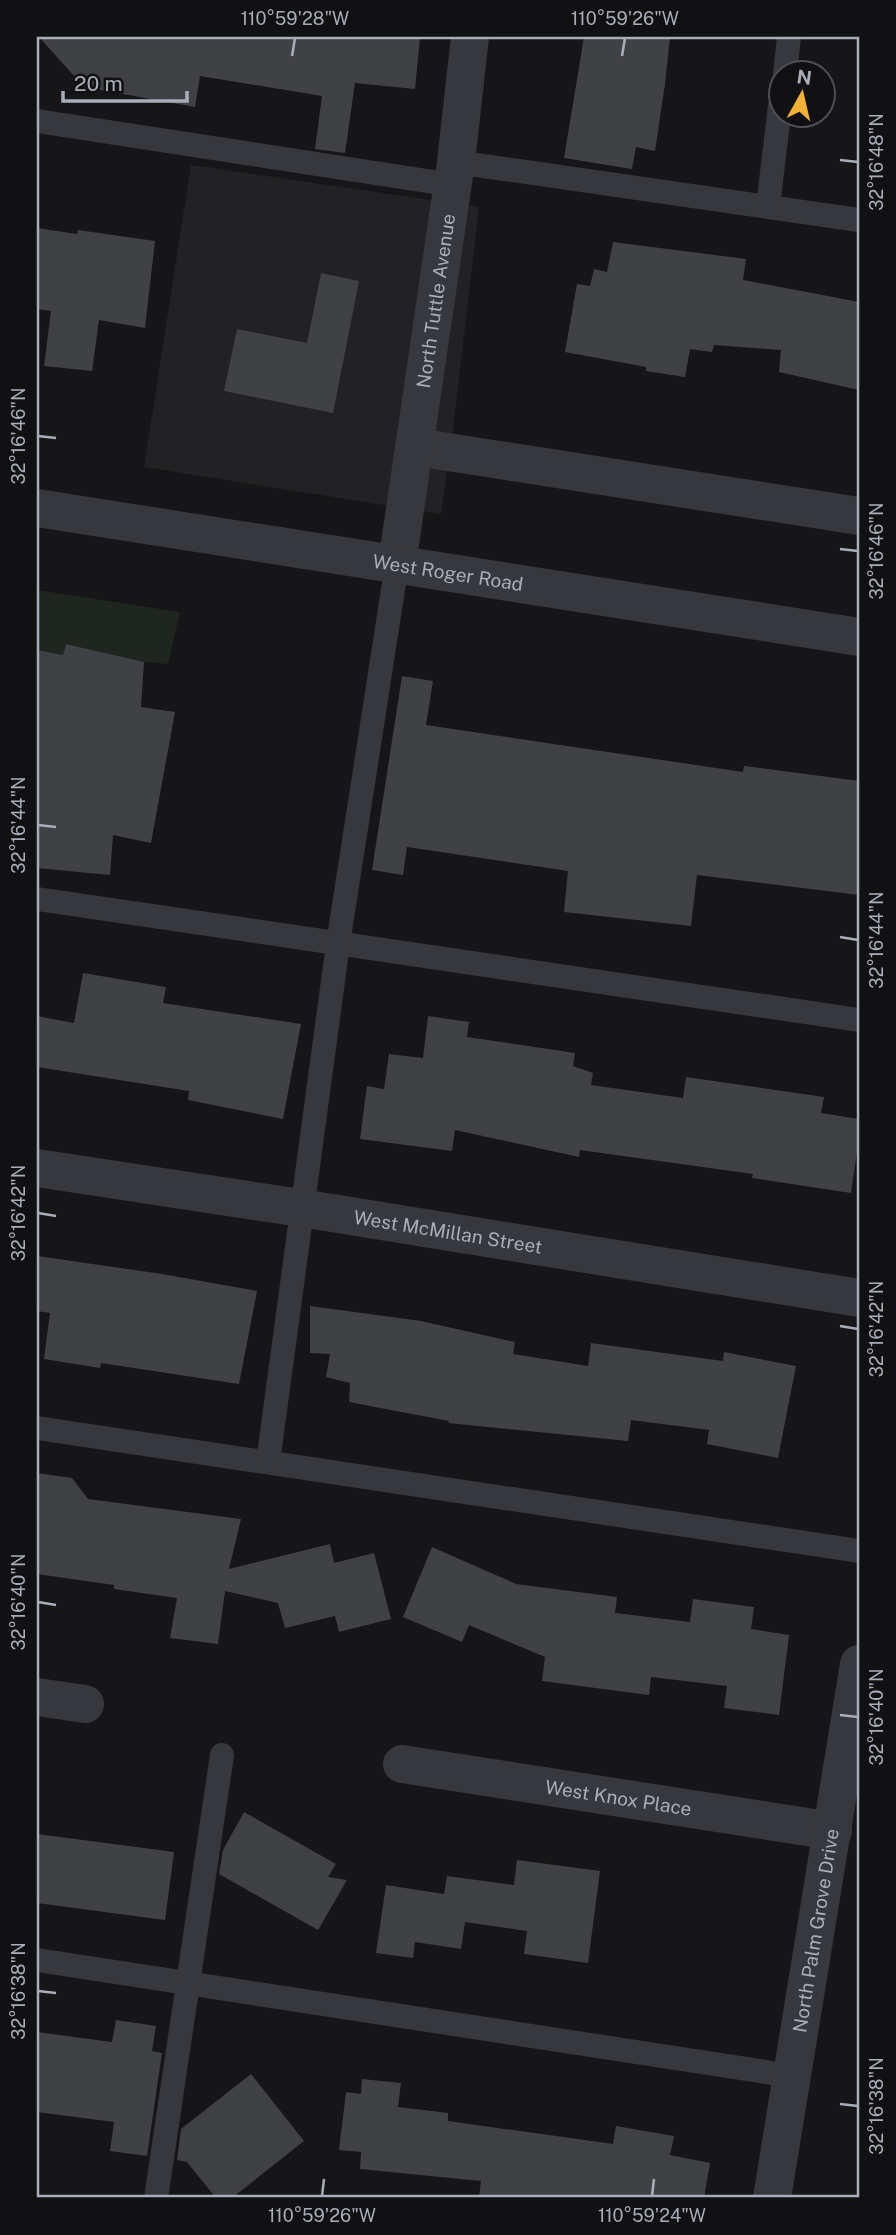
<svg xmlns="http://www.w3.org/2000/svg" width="896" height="2235" viewBox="0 0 896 2235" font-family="'Public Sans',sans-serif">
	<rect width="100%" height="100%" fill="#161618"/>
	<path fill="#222225" d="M191 165 479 207 453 430 441 514 144 467Z"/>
	<path fill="#1e261f" d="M37 590 180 612 168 664 144 662 66 644 63 655 37 650Z"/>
	<g fill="#404145">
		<path d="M39 37H420L415 89 355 83 345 153 315 149 322 96 200 76 195 107 84 87Z"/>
		<path d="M584 37H670L665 84 655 151 636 147 632 169 564 158Z"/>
		<path d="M37 228 77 234 78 230 155 241 145 328 99 320 92 371 44 366 51 311 37 309Z"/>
		<path d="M613 242 746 259 743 280 859 302V390L779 372 781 350 714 345 712 352 690 349 685 377 646 371V367L565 352 577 284 590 286 594 269 607 272Z"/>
		<path d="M321 273 359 281 333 413 224 391 237 329 307 343Z"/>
		<path d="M66 644 144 662 141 707 175 712 151 843 113 835 110 875 37 868V650L63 655Z"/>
		<path d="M402 676 433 681 426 725 743 772 744 766 859 781V895L697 875 691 926 564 912 568 871 407 847 403 875 372 870Z"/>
		<path d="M83 973 166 987 163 1003 301 1024 283 1119 188 1100 189 1091 37 1067V1016L74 1023Z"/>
		<path d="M428 1016 469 1022 467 1037 575 1053 573 1066 593 1073 591 1085 683 1098 686 1077 824 1097 821 1113 859 1119V1138L851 1193 752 1178 753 1174 580 1150 579 1157 455 1130 452 1151 360 1139 367 1086 384 1089 389 1054 423 1058Z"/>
		<path d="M37 1256 162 1274 257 1291 239 1384 101 1363 100 1368 44 1359 50 1313 37 1311Z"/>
		<path d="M310 1306 421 1321 515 1342 513 1354 588 1366 591 1343 723 1361 724 1352 796 1366 778 1458 707 1444 709 1430 631 1420 628 1441 448 1423 449 1421 349 1402 350 1383 326 1377 330 1354 310 1353Z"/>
		<path d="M37 1473 72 1478 88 1499 241 1519 229 1569 330 1544 334 1563 374 1553 391 1619 339 1632 335 1616 285 1628 278 1603 225 1591 218 1644 170 1638 177 1598 114 1589V1585L37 1574Z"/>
		<path d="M432 1547 516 1584 617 1597 615 1613 690 1622 693 1599 754 1607 751 1629 789 1635 779 1715 724 1708 727 1686 651 1677 649 1695 542 1681 545 1657 469 1625 462 1642 403 1617Z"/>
		<path d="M244 1812 336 1864 328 1877 347 1880 318 1930 219 1874 223 1850Z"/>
		<path d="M37 1834 174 1852 165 1920 37 1903Z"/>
		<path d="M517 1860 600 1871 588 1963 524 1954 527 1931 465 1922 461 1949 415 1942 413 1958 376 1953 386 1885 444 1894 447 1876 514 1885Z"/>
		<path d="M116 2020 156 2026 152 2051 162 2053 147 2156 110 2151 114 2122 37 2112V2032L112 2042Z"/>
		<path d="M251 2074 304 2141 232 2198H216L187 2162 177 2160 181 2129Z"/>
		<path d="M362 2079 401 2083 398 2107 448 2113V2121L613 2144 616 2126 674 2136 670 2155 710 2163 704 2198H479L481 2181 360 2169 361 2152 339 2150 346 2092 361 2094Z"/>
	</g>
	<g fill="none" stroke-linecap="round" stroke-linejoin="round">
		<g stroke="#37383d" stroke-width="24">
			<path d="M785 74 789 37"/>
			<path d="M37 121 453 185"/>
			<path d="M456 162 859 220"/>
			<path d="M768 206 780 106"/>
			<path d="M37 899 859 1020"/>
			<path d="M37 1428 859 1551"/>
			<path d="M268 1462 338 944 397 564"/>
			<path d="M37 1960 792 2076"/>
			<path d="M156 2198 222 1755"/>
		</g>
		<g stroke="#37383d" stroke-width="38">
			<path d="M416 447 859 516"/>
			<path id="s1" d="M397 564 456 162 470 37"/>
			<path id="s2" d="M37 1168 301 1208 859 1298"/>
			<path d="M37 1697 85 1704"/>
			<path id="s3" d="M402 1764 833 1831"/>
			<path id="s4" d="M772 2198 859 1664"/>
		</g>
		<path stroke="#37383d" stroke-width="38" id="s5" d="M37 508 859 637"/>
	</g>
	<path fill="none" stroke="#a8adb8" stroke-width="2.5" d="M292 56 295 38M622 56 625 38M840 160 858 162M38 436 56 438M840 549 858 551M38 825 56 827M840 937 858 940M38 1213 56 1216M840 1326 858 1329M38 1602 56 1605M840 1715 858 1717M38 1991 56 1993M840 2104 858 2106M322 2196 324 2179M652 2196 654 2179"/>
	<g text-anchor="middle" stroke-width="7" stroke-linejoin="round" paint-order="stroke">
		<g font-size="19" fill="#a8adb8" stroke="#111113">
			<text dy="7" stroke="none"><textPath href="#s1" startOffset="266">North Tuttle Avenue</textPath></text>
			<text dy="7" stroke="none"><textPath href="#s5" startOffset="416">West Roger Road</textPath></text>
			<text dy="7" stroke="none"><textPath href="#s2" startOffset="416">West McMillan Street</textPath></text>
			<text dy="7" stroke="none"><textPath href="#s3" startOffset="219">West Knox Place</textPath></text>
			<text dy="7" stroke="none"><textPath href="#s4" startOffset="271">North Palm Grove Drive</textPath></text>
		</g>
	</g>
	<rect width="896" height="2235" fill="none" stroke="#111113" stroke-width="77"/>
	<g transform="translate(802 94) rotate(8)"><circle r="33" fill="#111113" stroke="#4d4f55" stroke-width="2"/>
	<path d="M0-5L12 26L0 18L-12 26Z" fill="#f2b134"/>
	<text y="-10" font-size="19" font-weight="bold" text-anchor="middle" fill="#a8adb8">N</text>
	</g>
	<path d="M63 91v10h124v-10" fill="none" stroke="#a8adb8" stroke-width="3.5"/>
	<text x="74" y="91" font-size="21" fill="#a8adb8" stroke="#111113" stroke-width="5" paint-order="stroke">20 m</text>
	<rect x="38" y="38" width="820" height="2158" fill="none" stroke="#a8adb8" stroke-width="2.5"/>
	<g font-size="18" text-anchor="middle" fill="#a8adb8">
		<text x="295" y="25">110°59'28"W</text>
		<text x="625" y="25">110°59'26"W</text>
		<text transform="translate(877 162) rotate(-90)" y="6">32°16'48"N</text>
		<text transform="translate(19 436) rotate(-90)" y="6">32°16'46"N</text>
		<text transform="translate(877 551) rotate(-90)" y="6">32°16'46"N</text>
		<text transform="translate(19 825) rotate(-90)" y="6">32°16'44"N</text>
		<text transform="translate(877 940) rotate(-90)" y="6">32°16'44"N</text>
		<text transform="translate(19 1213) rotate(-90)" y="6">32°16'42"N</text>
		<text transform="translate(877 1329) rotate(-90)" y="6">32°16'42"N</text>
		<text transform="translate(19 1602) rotate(-90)" y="6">32°16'40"N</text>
		<text transform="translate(877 1717) rotate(-90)" y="6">32°16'40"N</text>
		<text transform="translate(19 1991) rotate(-90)" y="6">32°16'38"N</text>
		<text transform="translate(877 2106) rotate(-90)" y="6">32°16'38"N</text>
		<text x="322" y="2222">110°59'26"W</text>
		<text x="652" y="2222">110°59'24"W</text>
	</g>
</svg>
